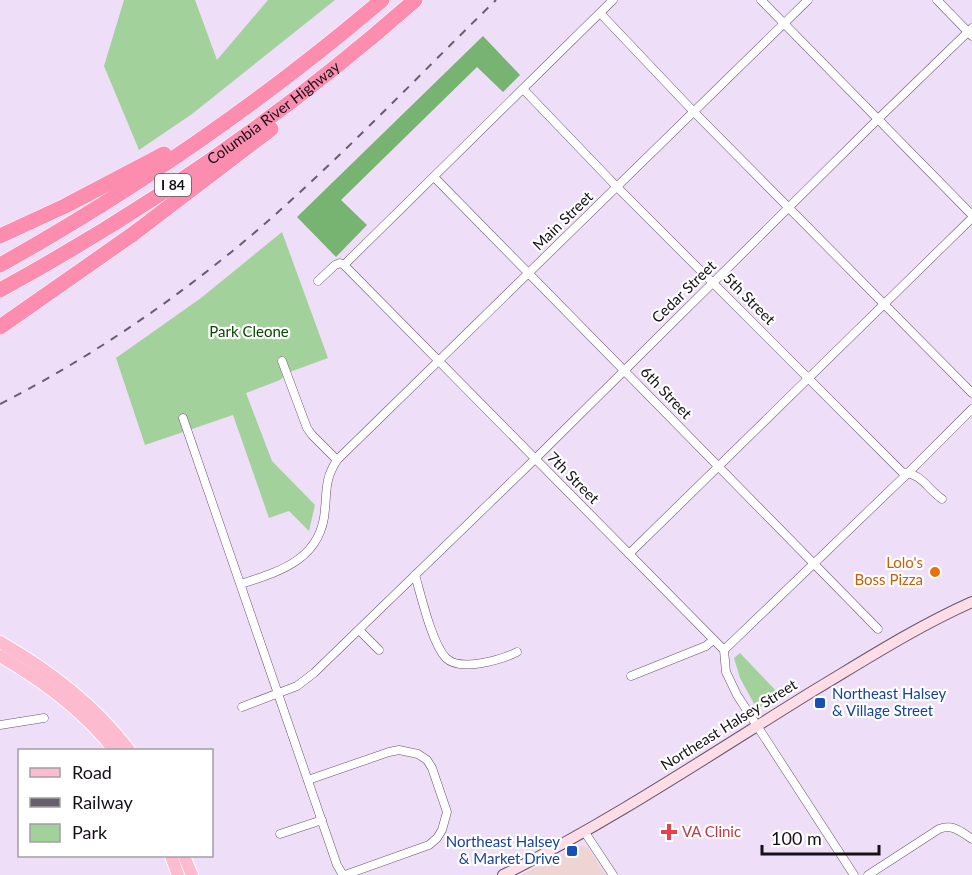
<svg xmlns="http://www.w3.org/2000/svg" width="972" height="875" viewBox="0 0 972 875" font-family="Lato,sans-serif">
	<rect width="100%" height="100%" fill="#eedef7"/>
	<path fill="#eed4d3" d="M580 845 588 848 606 875H521Z"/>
	<g fill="#a3d19c">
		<path d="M124 0H195L217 60 268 0H335L192 114 139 150 104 66Z"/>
		<path d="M282 232 328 358 287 373 280 380 246 393 272 461 315 505 309 531 289 511 269 518 233 415 145 445 116 358 201 298Z"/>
		<path d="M740 653 780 695 757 709 740 678 734 658Z"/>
	</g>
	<path fill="#78b471" d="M483 36 520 75 503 92 477 67 341 200 367 225 336 257 297 217Z"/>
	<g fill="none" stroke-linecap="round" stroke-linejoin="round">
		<g stroke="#65566c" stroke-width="9">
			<g id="minor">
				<path d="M761 0 972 215"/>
				<path d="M937 0 972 36"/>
				<path d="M600 13 694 112 972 393"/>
				<path d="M523 89 617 187 902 472C924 475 925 487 942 499"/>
				<path d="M434 177 878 629"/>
				<path d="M344 265 724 650 726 672 737 695 854 875"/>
				<path d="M318 281 335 265 340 263 344 265 613 0"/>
				<path d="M282 361 307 428 312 435 337 460"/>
				<path d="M183 418 337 865 343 875"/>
				<path d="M629 554 972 218"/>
				<path d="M415 575C421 595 432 644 446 658 460 672 501 660 517 652"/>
				<path d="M241 584C281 571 322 559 325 509 327 488 325 479 337 460L808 0"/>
				<path d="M359 630 379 650"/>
				<path d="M724 650 908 473 972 409"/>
				<path d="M631 676 706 646 713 640"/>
				<path d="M242 707 297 686 314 673 535 459 877 120 972 28"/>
				<path d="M0 725 44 718"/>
				<path d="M308 780 389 752 399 750 418 754 427 760 432 768 447 812 442 830 437 838 429 845 345 875"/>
				<path d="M584 831 613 875"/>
				<path d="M280 834 322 820"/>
				<path d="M868 875 939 829C953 824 960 831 972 839"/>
			</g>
		</g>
		<g stroke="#65566c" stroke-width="12">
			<path id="secondary" d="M503 875C610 822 711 754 813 691 865 660 916 627 972 602"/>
		</g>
		<g stroke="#fff" stroke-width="14">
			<g id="primary">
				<path d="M0 642C50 671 94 704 129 750"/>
				<path d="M0 656C43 681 83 710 114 750"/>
				<path d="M171 856 178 875"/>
				<path d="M184 856 192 875"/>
			</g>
		</g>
		<g stroke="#fff" stroke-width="16">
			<g id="motorway">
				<path d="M0 236 65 206 164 154"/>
				<path d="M0 265C136 189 263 101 382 0"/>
				<path id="s1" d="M0 290C148 209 288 112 415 0"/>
				<path d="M0 327 133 234 271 129"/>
			</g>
		</g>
		<use href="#minor" stroke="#fff" stroke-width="8"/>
		<use href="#secondary" stroke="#fedde7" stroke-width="10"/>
		<use href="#primary" stroke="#fdbbcf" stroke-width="12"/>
		<use href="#motorway" stroke="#fc8daf" stroke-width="15"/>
		<path stroke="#685f6e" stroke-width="2" stroke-dasharray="8 8" stroke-linecap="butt" d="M0 404C90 358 175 300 253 234 338 161 416 78 496 0"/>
	</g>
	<circle fill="#e8710a" stroke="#fff" stroke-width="2" cx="935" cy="572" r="6"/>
	<g fill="#1a4fb4" stroke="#fff" stroke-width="2">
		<rect x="814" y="697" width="12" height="12" rx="3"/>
		<rect x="566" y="845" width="12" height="12" rx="3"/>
	</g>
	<path fill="#e0444e" stroke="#fff" stroke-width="2" d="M666 823h6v6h6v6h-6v6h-6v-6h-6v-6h6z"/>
	<g text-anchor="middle" stroke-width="4.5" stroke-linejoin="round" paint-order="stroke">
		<rect fill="#fff" stroke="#5c585e" stroke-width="1.5" x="155" y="174" width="36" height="22" rx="4.5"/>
		<g font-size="14" font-weight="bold" fill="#161019">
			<text x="173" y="190">I 84</text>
		</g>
		<g font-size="15" fill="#161019" stroke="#fff">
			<text dy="5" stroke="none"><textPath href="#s1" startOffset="326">Columbia River Highway</textPath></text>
			<text transform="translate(563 221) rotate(-44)" y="5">Main Street</text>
			<text transform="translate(684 292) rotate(-44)" y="5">Cedar Street</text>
			<text transform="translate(749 299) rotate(45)" y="5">5th Street</text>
			<text transform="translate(666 393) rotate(46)" y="5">6th Street</text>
			<text transform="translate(573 478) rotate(45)" y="5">7th Street</text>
			<text transform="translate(729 725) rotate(-32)" y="5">Northeast Halsey Street</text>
		</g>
		<g font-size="15" fill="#074701" stroke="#fff">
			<text x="249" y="337">Park Cleone</text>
		</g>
		<g font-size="15" fill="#c56008" stroke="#fff" text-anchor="end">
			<text x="923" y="568">Lolo's<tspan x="923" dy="17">Boss Pizza</tspan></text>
		</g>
		<g font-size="15" fill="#164399" stroke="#fff" text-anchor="start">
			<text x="832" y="699">Northeast Halsey<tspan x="832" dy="17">&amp; Village Street</tspan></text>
			<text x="560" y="847" text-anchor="end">Northeast Halsey<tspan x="560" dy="17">&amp; Market Drive</tspan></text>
		</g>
		<g font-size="15" fill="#be3a42" stroke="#fff" text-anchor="start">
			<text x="682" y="837">VA Clinic</text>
		</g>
	</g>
	<rect x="18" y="749" width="195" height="108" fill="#ffffff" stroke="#a29fa3" stroke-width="1.5"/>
	<rect x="30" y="768" width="30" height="9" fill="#fdbbcf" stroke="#a29fa3" stroke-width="1.5"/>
	<text x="72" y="779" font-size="18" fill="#161019">Road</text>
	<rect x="30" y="798" width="30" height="9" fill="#685f6e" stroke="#a29fa3" stroke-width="1.5"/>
	<text x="72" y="809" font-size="18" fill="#161019">Railway</text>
	<rect x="30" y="824" width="30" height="18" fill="#a3d19c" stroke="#a29fa3" stroke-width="1.5"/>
	<text x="72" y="839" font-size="18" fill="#161019">Park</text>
	<path d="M762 845v9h117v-9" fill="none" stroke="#161019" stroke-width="3"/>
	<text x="771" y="845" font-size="18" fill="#161019" stroke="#ffffff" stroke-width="4.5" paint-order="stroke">100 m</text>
</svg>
